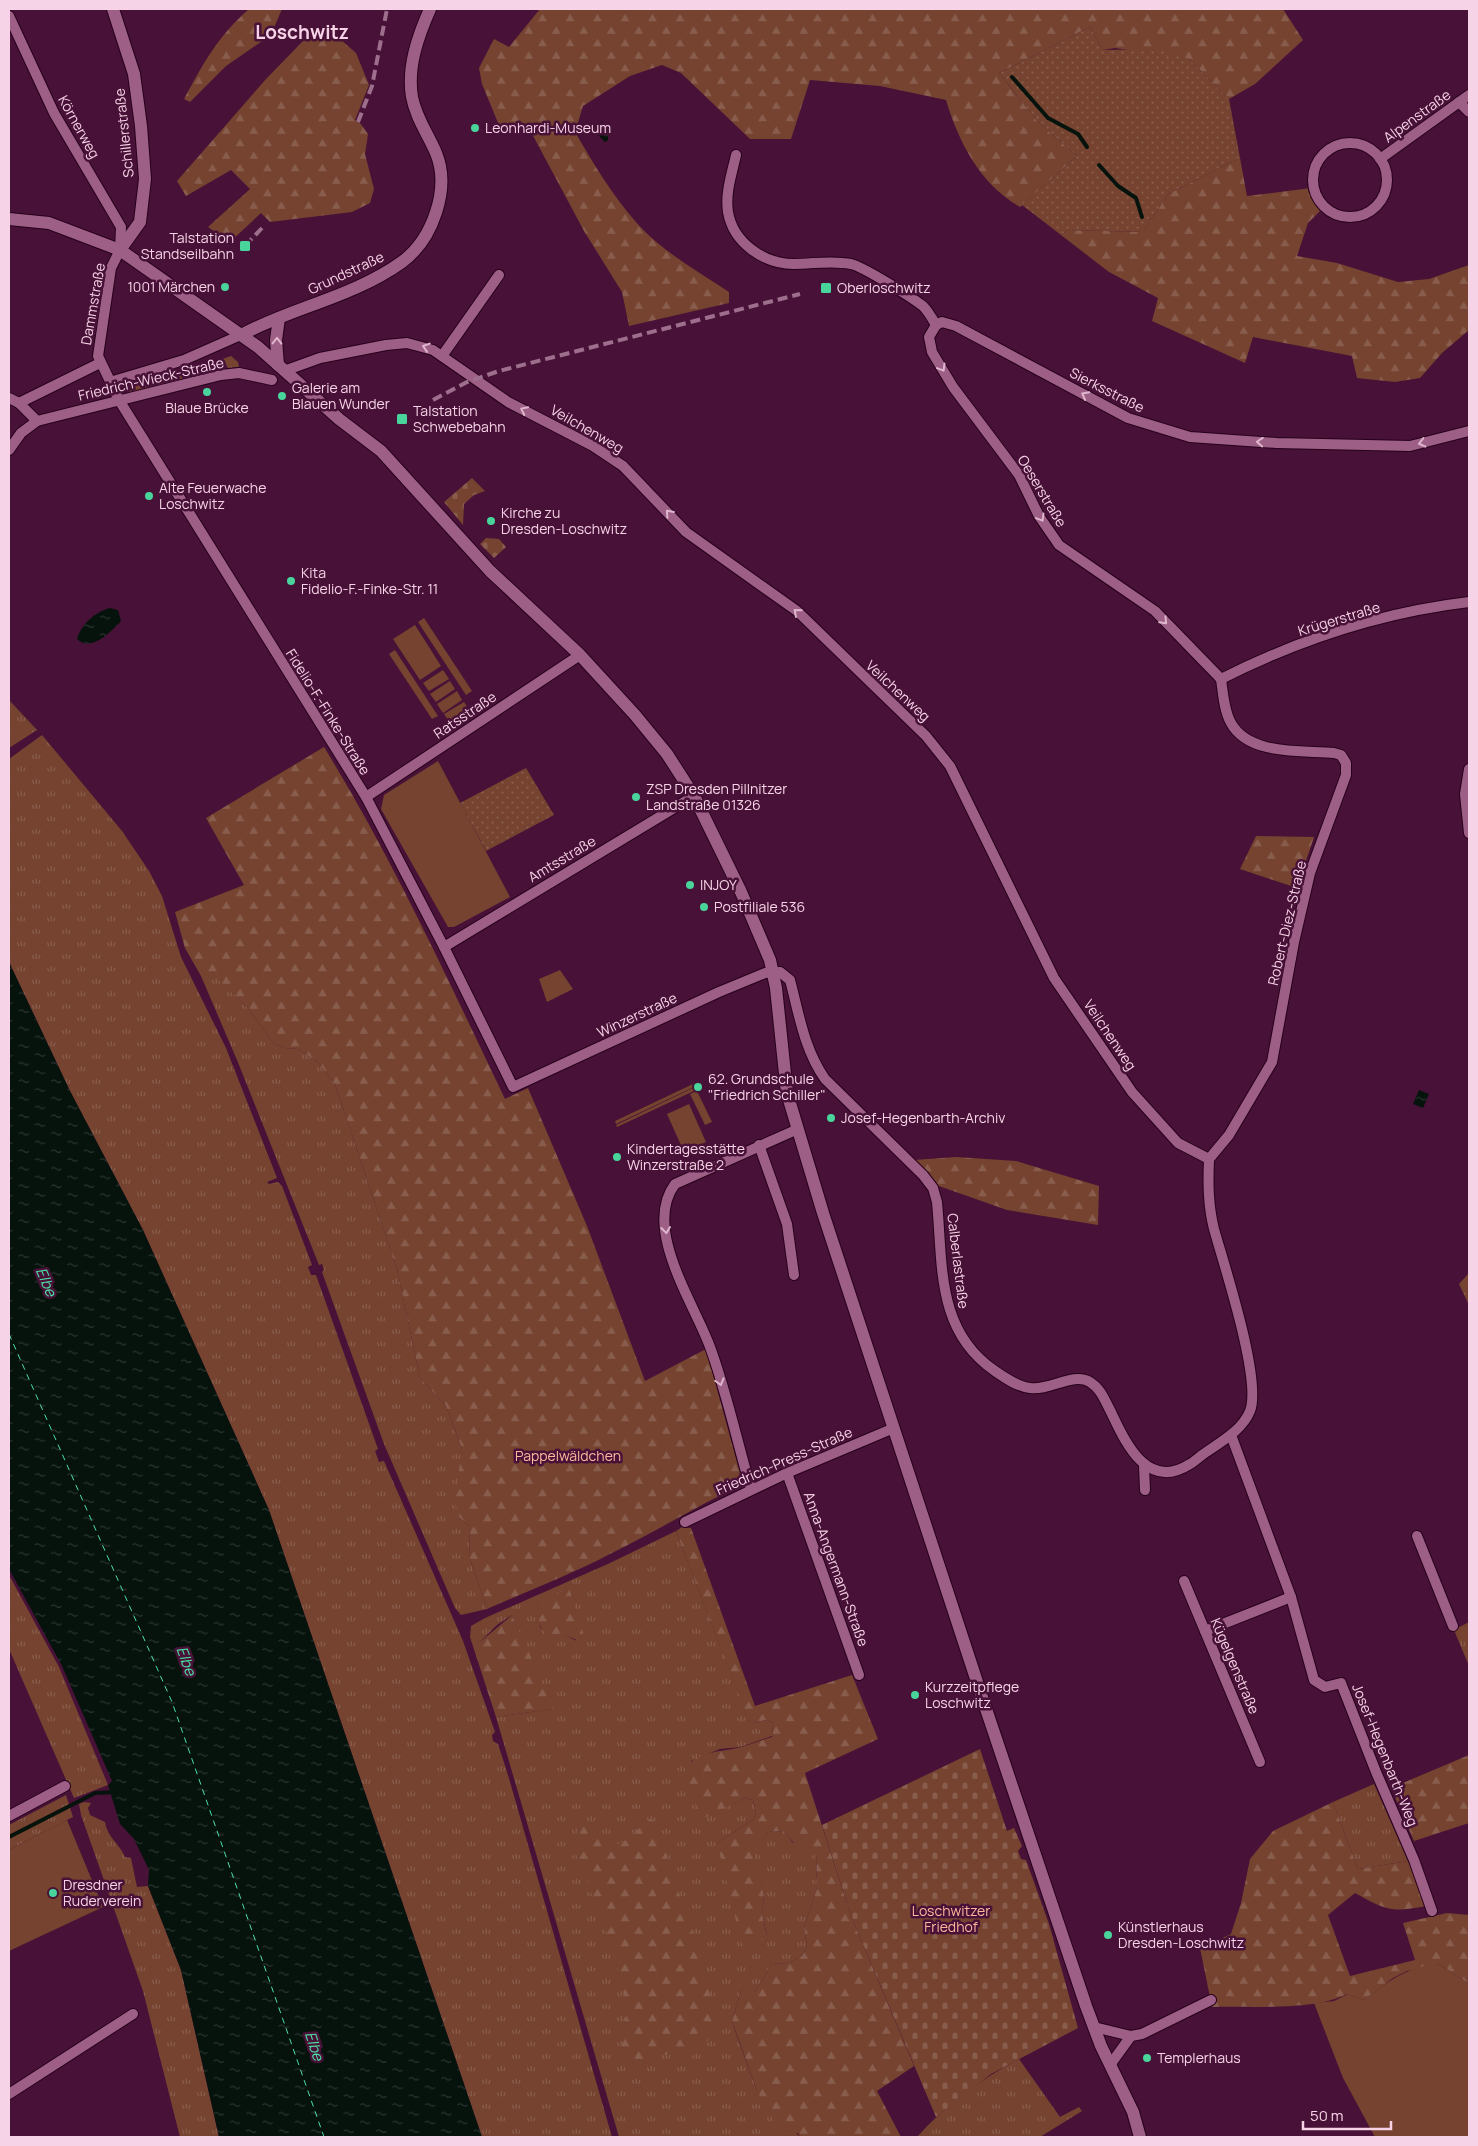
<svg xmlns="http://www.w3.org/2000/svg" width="1478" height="2146" viewBox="0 0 1478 2146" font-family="Manrope,sans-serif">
	<defs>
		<pattern id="grass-tufts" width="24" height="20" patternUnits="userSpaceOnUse" patternTransform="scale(1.25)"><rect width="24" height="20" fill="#75432f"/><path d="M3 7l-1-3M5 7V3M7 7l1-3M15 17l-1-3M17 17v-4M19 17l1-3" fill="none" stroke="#895d4d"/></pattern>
		<pattern id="forest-firs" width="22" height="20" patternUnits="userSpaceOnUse" patternTransform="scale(1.25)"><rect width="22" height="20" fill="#75432f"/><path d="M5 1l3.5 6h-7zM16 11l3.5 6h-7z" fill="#895d4d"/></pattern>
		<pattern id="cemetery-stones" width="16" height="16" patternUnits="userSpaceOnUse" patternTransform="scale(1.25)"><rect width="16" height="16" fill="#75432f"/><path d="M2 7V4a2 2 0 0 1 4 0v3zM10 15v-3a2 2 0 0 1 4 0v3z" fill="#895d4d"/></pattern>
		<pattern id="garden-dots" width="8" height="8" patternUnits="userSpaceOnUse" patternTransform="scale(1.25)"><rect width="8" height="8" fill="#75432f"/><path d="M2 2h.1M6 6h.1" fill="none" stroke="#895d4d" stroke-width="1.8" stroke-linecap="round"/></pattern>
		<pattern id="water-ripples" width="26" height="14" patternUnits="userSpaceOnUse" patternTransform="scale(1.25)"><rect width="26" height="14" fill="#06130d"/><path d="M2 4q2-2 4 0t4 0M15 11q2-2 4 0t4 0" fill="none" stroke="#2b3430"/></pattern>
	</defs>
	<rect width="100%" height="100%" fill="#481137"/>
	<g fill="url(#grass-tufts)" fill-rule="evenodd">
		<path d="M231 356 238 362 239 367 228 368 225 363 194 371 193 369Z"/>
		<path d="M181 373 183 379 129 393 128 387Z"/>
		<path d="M9 700 37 730 9 748Z"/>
		<path d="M42 735 122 831 149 871 162 896 181 957 226 1048 277 1178 267 1182 269 1184 278 1182 282 1186 312 1265 308 1267 311 1275H316L378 1449 375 1451 379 1462 384 1461 463 1641 495 1732 492 1735 493 1741 498 1744 508 1775 612 2137H482L269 1510 143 1230 70 1091 9 962V759Z"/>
		<path d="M201 976H215L248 1008 274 1044 285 1048 298 1049 318 1062 335 1084 397 1269 420 1378 446 1406 462 1449 458 1516 469 1526 470 1559 487 1609 461 1615 455 1608 384 1444 322 1272 324 1270 322 1264 319 1265 237 1060Z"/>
		<path d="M1469 1273V1305L1459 1284Z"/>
		<path d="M676 1531 748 1719 754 1723 765 1720 773 1723 772 1736 741 1747 720 1749 691 1761 700 1819 745 1798 753 1800 756 1812 754 1819 717 1843 767 1935 762 1914 764 1896 752 1849 769 1832 785 1831 792 1842 816 1853 817 1888 804 1927 807 1947 802 1956 789 1963 772 1964 755 1991 746 1986 741 1990 732 2021 738 2039 757 2091 800 2137H619L496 1717 552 1709 512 1615 497 1625 480 1642 470 1637 471 1626 485 1618 610 1563ZM537 1603 577 1641 564 1635 546 1633 540 1627Z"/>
		<path d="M9 1575 59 1667 108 1785 74 1798 9 1649Z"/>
		<path d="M1469 1622V1666L1454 1630Z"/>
		<path d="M1374 1784 1408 1861 1358 1869 1333 1802Z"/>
		<path d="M66 1795 73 1817 9 1850V1825Z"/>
		<path d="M84 1802 91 1803 88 1808 90 1815 105 1822C107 1837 119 1843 125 1857L131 1858 137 1887 148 1886 181 1970 219 2137H180L143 1991 81 1815 79 1804Z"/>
		<path d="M1019 2059 1060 2117 1079 2107 1082 2111 1040 2137H917C946 2105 981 2079 1019 2059Z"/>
	</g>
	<g fill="url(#forest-firs)">
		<path d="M249 9H282L271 35 226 66 190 102 184 99C203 64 218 36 249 9Z"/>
		<path d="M540 9H1283L1303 40 1255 84 1229 99 1189 59 1115 48 1103 50 1090 27 999 73 1038 122 1077 156 1020 207C980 184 959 143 946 100L880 86 810 80 791 139H750L681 73 662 65 630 76 583 106 575 132C593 163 611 193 635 221 660 250 697 271 729 292V303L629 326 622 292 584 231 530 130H501L482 84 479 68 494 39 509 47Z"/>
		<path d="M332 32 356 53 369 85 355 120 360 123 368 134 365 154 374 189 370 203 352 212 270 222 261 213 230 242 208 227 250 189 231 170 186 196 177 181 266 79 303 41Z"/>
		<path d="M1240 158 1247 196 1311 188 1314 202 1320 211 1308 223 1297 256 1337 263 1398 282 1429 279 1469 265V330L1442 353 1420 378 1395 382 1357 378 1352 356 1253 337 1245 363 1152 321 1158 298 1109 272 1061 235 1068 230 1143 232 1168 194Z"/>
		<path d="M324 747C393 859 448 980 505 1099L528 1088 587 1226 645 1381 706 1349 743 1484C697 1506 655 1532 610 1554 570 1575 528 1591 487 1609L470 1559 469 1526 458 1516 455 1500 462 1449 446 1406 420 1378 397 1269 335 1084 318 1062 298 1049 285 1048 274 1044 248 1008 215 977 201 976 185 948 175 912 244 885 206 818Z"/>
		<path d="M1256 836 1314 837 1297 888 1240 869Z"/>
		<path d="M956 1157 1016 1161 1099 1186 1098 1225 1007 1210 936 1185 914 1160Z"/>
		<path d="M682 1527 691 1528 755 1706 852 1675 878 1739 805 1773 851 1916 914 2066 877 2091 901 2137H800L798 2133 781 2134 757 2091 732 2021 741 1990 746 1985 755 1991 772 1964 789 1963 802 1956 807 1947 804 1927 817 1888 816 1853C801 1850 793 1845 785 1831L769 1832 753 1849 764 1896 762 1914 767 1936 753 1948 742 1945 717 1843 754 1819 756 1812 753 1800 745 1798 700 1820 685 1768C699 1750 723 1752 742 1747 752 1744 762 1740 772 1737L773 1723 765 1720 754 1723 748 1720 676 1531Z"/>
		<path d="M569 1588 585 1639C576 1641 573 1638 565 1636 562 1635 557 1636 553 1636 537 1633 538 1616 537 1603Z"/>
		<path d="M512 1615 552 1704 553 1709 496 1717 470 1637 475 1635 480 1642Z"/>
		<path d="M1469 1755V1823L1414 1841 1391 1788Z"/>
		<path d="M1333 1802 1358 1869 1408 1861 1426 1906C1391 1913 1386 1910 1355 1893L1328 1915 1350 1976 1415 1960 1403 1923 1447 1913 1469 1915V1984L1439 1964 1407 1971 1393 1978 1364 2000 1347 1994C1315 2011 1250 2006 1212 2007L1200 1948 1231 1934 1241 1903 1250 1859 1273 1831Z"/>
		<path d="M649 1819 655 1821 700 1956 719 2029 707 2041 636 2064 629 2063 621 2049 627 2009 613 1949 574 1849 577 1831 582 1822H589L607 1841 618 1844 628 1839Z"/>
	</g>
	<g fill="url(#cemetery-stones)">
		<path d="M472 478 485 491 474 495 464 504 463 525 444 502Z"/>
		<path d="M486 538 499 539 506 547 494 558 480 544Z"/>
		<path d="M980 1749 1007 1831 1014 1828 1022 1846 1018 1851 1021 1859 1026 1860 1049 1924 1078 2028 991 2074 936 2117 851 1916 822 1825Z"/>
	</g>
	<g fill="#75432f">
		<path d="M424 618 472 691 466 695 418 622Z"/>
		<path d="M415 625 441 666 420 680 393 639Z"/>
		<path d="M395 650 438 716 432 719 389 654Z"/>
		<path d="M443 670 449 679 429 691 423 683Z"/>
		<path d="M450 681 455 689 436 702 430 694Z"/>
		<path d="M457 691 462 700 443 713 437 704Z"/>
		<path d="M464 702 469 710 450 723 444 714Z"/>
		<path d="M438 761 510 897 454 927H448L381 809 384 795Z"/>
		<path d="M560 970 573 989 547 1002 539 979Z"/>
		<path d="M693 1084 694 1087 616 1124 615 1121Z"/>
		<path d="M695 1087 696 1090 617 1127 616 1125Z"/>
		<path d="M697 1091 712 1122 705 1125 690 1094Z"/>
		<path d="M689 1104 706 1142 684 1152 667 1114Z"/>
		<path d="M67 1820 103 1907 9 1951V1850Z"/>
		<path d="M1439 1964 1469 1984V2137H1375L1343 2078 1314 2003 1334 2001 1348 1994 1364 2000C1387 1982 1408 1966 1439 1964Z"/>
	</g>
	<g fill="url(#garden-dots)">
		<path d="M1090 27 1103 50 1158 49 1189 59 1229 99 1240 158 1168 194 1143 232 1068 230 1061 235 1022 205 1077 156 1038 122 999 73Z"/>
		<path d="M526 768 554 815 486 851 460 803Z"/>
	</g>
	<g fill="url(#water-ripples)">
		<path d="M601 122C608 124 608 133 608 140L605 142 598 135V124Z"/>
		<path d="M110 608 118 610 121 621C111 632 90 653 77 639 81 624 95 612 110 608Z"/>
		<path d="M9 962 70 1091 143 1230 269 1510 482 2137H219L181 1970 148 1886 149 1870 134 1839 120 1824 108 1785 112 1781 62 1666 9 1569Z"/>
		<path d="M1419 1090 1429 1094 1423 1108 1413 1104Z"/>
	</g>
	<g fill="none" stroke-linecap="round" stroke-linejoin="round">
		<g stroke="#06130d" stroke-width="4">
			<path d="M1012 77 1048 118 1078 134 1087 147"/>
			<path d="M1099 165 1118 186 1136 198 1142 217"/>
			<path d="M9 1837 95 1793 116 1792"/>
		</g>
		<path stroke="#4ce0a5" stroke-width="1" stroke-dasharray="6 5" stroke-linecap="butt" d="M9 1334 172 1702 324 2137"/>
		<g stroke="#27011c" stroke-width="12">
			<g id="minor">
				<path d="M9 16 54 113 121 227 120 250 111 268 98 356 119 400 366 797 444 947 513 1087 719 992 765 973 780 972 790 980C799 1014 804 1049 825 1079L923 1175 933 1188 937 1202C943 1265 936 1331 995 1371 1005 1378 1018 1387 1030 1388 1050 1391 1073 1372 1090 1382 1101 1389 1104 1399 1110 1410 1125 1441 1146 1492 1190 1464 1194 1462 1198 1458 1202 1455 1219 1443 1242 1431 1250 1411 1262 1380 1224 1265 1214 1229 1208 1205 1208 1183 1209 1159"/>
				<path d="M1459 102 1469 112"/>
				<circle cx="1350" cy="180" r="37"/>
				<path d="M736 155C732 173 725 193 728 212 733 242 763 264 794 264 813 264 831 260 851 264 864 267 911 297 923 306 928 311 932 318 936 325"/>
				<path d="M1380 159 1469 95"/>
				<path d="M936 325 942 322 956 326 1128 418 1190 437 1277 443 1410 446 1469 431"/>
				<path d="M936 325 929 337 932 352 953 387 1019 475 1039 516 1059 545 1155 611 1221 679"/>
				<path d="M442 356 499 275"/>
				<path d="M284 371 320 358 386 345 407 343 433 350 508 402 593 446 623 466 686 532 797 611 926 736 950 766 1054 978 1132 1092 1178 1143 1209 1159"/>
				<path d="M110 382 184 360 243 334"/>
				<path d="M9 398 19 403 37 421 21 433 9 450"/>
				<path d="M19 403 100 363"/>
				<path d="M37 421 221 375 239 373 272 380"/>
				<path d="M1221 679C1298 640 1384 612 1469 602"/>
				<path d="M1469 769 1465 794 1469 833"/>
				<path d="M366 797 580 655"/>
				<path d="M444 947 694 796"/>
				<path d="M759 1145 787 1224 794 1275"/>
				<path d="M1209 1159 1229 1135 1272 1062 1294 942 1310 873 1346 775V763L1341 755 1334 753C1303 750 1249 756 1231 723 1224 711 1223 693 1221 679"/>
				<path d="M1231 1435 1291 1597 1314 1680 1325 1687 1341 1683 1376 1772 1414 1860 1432 1911"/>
				<path d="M1144 1466 1145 1490"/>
				<path d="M787 1473 859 1675"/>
				<path d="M751 1489C737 1442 727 1393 710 1347 694 1303 642 1228 675 1184L798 1129"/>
				<path d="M685 1522 787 1473 894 1428"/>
				<path d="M1417 1536 1453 1626"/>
				<path d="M1184 1581 1260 1762"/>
				<path d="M1205 1631 1291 1597"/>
				<path d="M9 1816 65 1786"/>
				<path d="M1094 2027 1131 2036 1142 2034 1211 2000"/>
				<path d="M1110 2065 1131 2036"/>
				<path d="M9 2094 133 2014"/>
			</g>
		</g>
		<g stroke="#27011c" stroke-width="14">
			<path id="tertiary" d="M113 9 134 74 141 126 145 179 140 222 120 250"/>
		</g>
		<g stroke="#27011c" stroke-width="14">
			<g id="secondary">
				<path d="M9 219 49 223 120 250 258 347 339 419 381 451 490 571 580 655 635 715 667 754 694 796 741 892 770 960 776 988 787 1093 823 1213 981 1694 1086 2006 1101 2046 1133 2112 1140 2137"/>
				<path d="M243 334C294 307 353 297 402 262 432 240 451 189 436 153 428 134 416 118 412 97 407 67 418 36 430 9"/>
				<path d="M278 365 276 340 279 318"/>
			</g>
		</g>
		<use href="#minor" stroke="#9d5f85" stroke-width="10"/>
		<use href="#tertiary" stroke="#9d5f85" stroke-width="12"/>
		<use href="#secondary" stroke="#9d5f85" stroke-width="12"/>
		<g stroke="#9d6f8d" stroke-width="4" stroke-dasharray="10 5" stroke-linecap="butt">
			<path d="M358 122 372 86 387 9"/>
			<path d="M245 246 262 228"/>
			<path d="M433 400 467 382 499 371 800 294"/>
		</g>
	</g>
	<defs><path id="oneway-chevron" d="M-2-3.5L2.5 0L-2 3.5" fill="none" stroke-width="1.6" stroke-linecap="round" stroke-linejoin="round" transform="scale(1.25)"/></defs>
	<g stroke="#e0b6ce">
		<use href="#oneway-chevron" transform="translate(277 341) rotate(-89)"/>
		<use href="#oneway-chevron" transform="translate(426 347) rotate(-162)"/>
		<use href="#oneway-chevron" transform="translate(942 368) rotate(59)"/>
		<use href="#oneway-chevron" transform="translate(1085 395) rotate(-152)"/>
		<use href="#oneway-chevron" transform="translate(524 410) rotate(-154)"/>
		<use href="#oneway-chevron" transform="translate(1260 442) rotate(-176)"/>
		<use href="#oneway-chevron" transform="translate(1422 443) rotate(166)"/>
		<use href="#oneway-chevron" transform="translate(669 513) rotate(-132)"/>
		<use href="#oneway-chevron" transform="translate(1041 518) rotate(59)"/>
		<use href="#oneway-chevron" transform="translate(797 612) rotate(-139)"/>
		<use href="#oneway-chevron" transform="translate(1164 621) rotate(46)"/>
		<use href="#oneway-chevron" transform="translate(666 1230) rotate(83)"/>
		<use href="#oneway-chevron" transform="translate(720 1382) rotate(74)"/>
	</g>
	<g fill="#49d49c" stroke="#481137" stroke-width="2">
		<circle cx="475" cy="128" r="5"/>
		<rect x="239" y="240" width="12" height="12" rx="2.5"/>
		<circle cx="225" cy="287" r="5"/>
		<rect x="820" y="282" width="12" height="12" rx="2.5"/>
		<circle cx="207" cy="392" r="5"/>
		<circle cx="282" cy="396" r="5"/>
		<rect x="396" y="413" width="12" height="12" rx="2.5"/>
		<circle cx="149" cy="496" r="5"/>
		<circle cx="491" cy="521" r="5"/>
		<circle cx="291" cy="581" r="5"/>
		<circle cx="636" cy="797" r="5"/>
		<circle cx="690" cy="885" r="5"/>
		<circle cx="704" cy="907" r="5"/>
		<circle cx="698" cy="1087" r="5"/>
		<circle cx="831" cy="1118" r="5"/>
		<circle cx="617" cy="1157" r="5"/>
		<circle cx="915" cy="1695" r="5"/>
		<circle cx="53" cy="1893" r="5"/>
		<circle cx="1108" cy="1935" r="5"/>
		<circle cx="1147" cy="2058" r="5"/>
	</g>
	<g text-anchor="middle" stroke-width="5" stroke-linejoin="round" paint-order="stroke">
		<g font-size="14" fill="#f7d3e7" stroke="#481137">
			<text transform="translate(1417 116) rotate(-36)" y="5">Alpenstraße</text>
			<text transform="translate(79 127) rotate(61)" y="5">Körnerweg</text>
			<text transform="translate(124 133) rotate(-96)" y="5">Schillerstraße</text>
			<text transform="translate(346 273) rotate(-25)" y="5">Grundstraße</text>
			<text transform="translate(93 304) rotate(-80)" y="5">Dammstraße</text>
			<text transform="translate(151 379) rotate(-13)" y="5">Friedrich-Wieck-Straße</text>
			<text transform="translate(1107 390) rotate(27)" y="5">Sierksstraße</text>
			<text transform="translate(587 429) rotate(30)" y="5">Veilchenweg</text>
			<text transform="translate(1042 491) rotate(59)" y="5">Oeserstraße</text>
			<text transform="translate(1339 619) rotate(-17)" y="5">Krügerstraße</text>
			<text transform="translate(898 691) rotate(43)" y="5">Veilchenweg</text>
			<text transform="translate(328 712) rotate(58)" y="5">Fidelio-F.-Finke-Straße</text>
			<text transform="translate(465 715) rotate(-34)" y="5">Ratsstraße</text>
			<text transform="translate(562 859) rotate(-31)" y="5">Amtsstraße</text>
			<text transform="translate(1287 923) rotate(-77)" y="5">Robert-Diez-Straße</text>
			<text transform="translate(637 1015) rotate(-25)" y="5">Winzerstraße</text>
			<text transform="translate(1110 1035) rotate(56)" y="5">Veilchenweg</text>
			<text transform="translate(958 1261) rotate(83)" y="5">Calberlastraße</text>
			<text transform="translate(784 1461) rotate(-24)" y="5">Friedrich-Press-Straße</text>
			<text transform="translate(836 1569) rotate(70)" y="5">Anna-Angermann-Straße</text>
			<text transform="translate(1235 1666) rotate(67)" y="5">Kügelgenstraße</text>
			<text transform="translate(1385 1755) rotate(68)" y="5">Josef-Hegenbarth-Weg</text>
		</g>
		<g font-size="14" fill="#f7d3e7" stroke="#481137" text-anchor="start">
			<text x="485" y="133">Leonhardi-Museum</text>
			<text x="234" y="243" text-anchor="end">Talstation<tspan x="234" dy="16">Standseilbahn</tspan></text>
			<text x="215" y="292" text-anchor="end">1001 Märchen</text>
			<text x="837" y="293">Oberloschwitz</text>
			<text x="292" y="393">Galerie am<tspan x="292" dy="16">Blauen Wunder</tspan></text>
			<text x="207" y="413" text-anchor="middle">Blaue Brücke</text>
			<text x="413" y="416">Talstation<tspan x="413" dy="16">Schwebebahn</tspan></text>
			<text x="159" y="493">Alte Feuerwache<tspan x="159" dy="16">Loschwitz</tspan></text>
			<text x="501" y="518">Kirche zu<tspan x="501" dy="16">Dresden-Loschwitz</tspan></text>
			<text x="301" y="578">Kita<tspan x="301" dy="16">Fidelio-F.-Finke-Str. 11</tspan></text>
			<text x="646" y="794">ZSP Dresden Pillnitzer<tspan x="646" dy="16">Landstraße 01326</tspan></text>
			<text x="700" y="890">INJOY</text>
			<text x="714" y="912">Postfiliale 536</text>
			<text x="708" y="1084">62. Grundschule<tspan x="708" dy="16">"Friedrich Schiller"</tspan></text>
			<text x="841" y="1123">Josef-Hegenbarth-Archiv</text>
			<text x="627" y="1154">Kindertagesstätte<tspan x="627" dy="16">Winzerstraße 2</tspan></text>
			<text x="925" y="1692">Kurzzeitpflege<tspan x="925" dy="16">Loschwitz</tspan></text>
			<text x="63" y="1890">Dresdner<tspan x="63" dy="16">Ruderverein</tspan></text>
			<text x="1118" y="1932">Künstlerhaus<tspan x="1118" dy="16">Dresden-Loschwitz</tspan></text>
			<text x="1157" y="2063">Templerhaus</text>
		</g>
		<g font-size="14" fill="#feb89c" stroke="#481137">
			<text x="568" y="1461">Pappelwäldchen</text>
			<text x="951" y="1916">Loschwitzer<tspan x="951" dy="16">Friedhof</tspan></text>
		</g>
		<g font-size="15" font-style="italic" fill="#4ce0a5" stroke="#481137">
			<text transform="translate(46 1282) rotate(67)" y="5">Elbe</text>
			<text transform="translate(186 1661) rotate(70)" y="5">Elbe</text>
			<text transform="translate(314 2046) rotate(72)" y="5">Elbe</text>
		</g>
		<g font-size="19" font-weight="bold" fill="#f7d3e7" stroke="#481137">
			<text x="302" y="39">Loschwitz</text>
		</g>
	</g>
	<rect width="1478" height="2146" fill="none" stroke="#f7d3e7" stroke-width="20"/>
	<path d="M1303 2121v8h88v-8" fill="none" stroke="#f7d3e7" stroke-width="2.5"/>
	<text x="1310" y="2121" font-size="15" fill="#f7d3e7" stroke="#481137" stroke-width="4" paint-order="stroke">50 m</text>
</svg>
